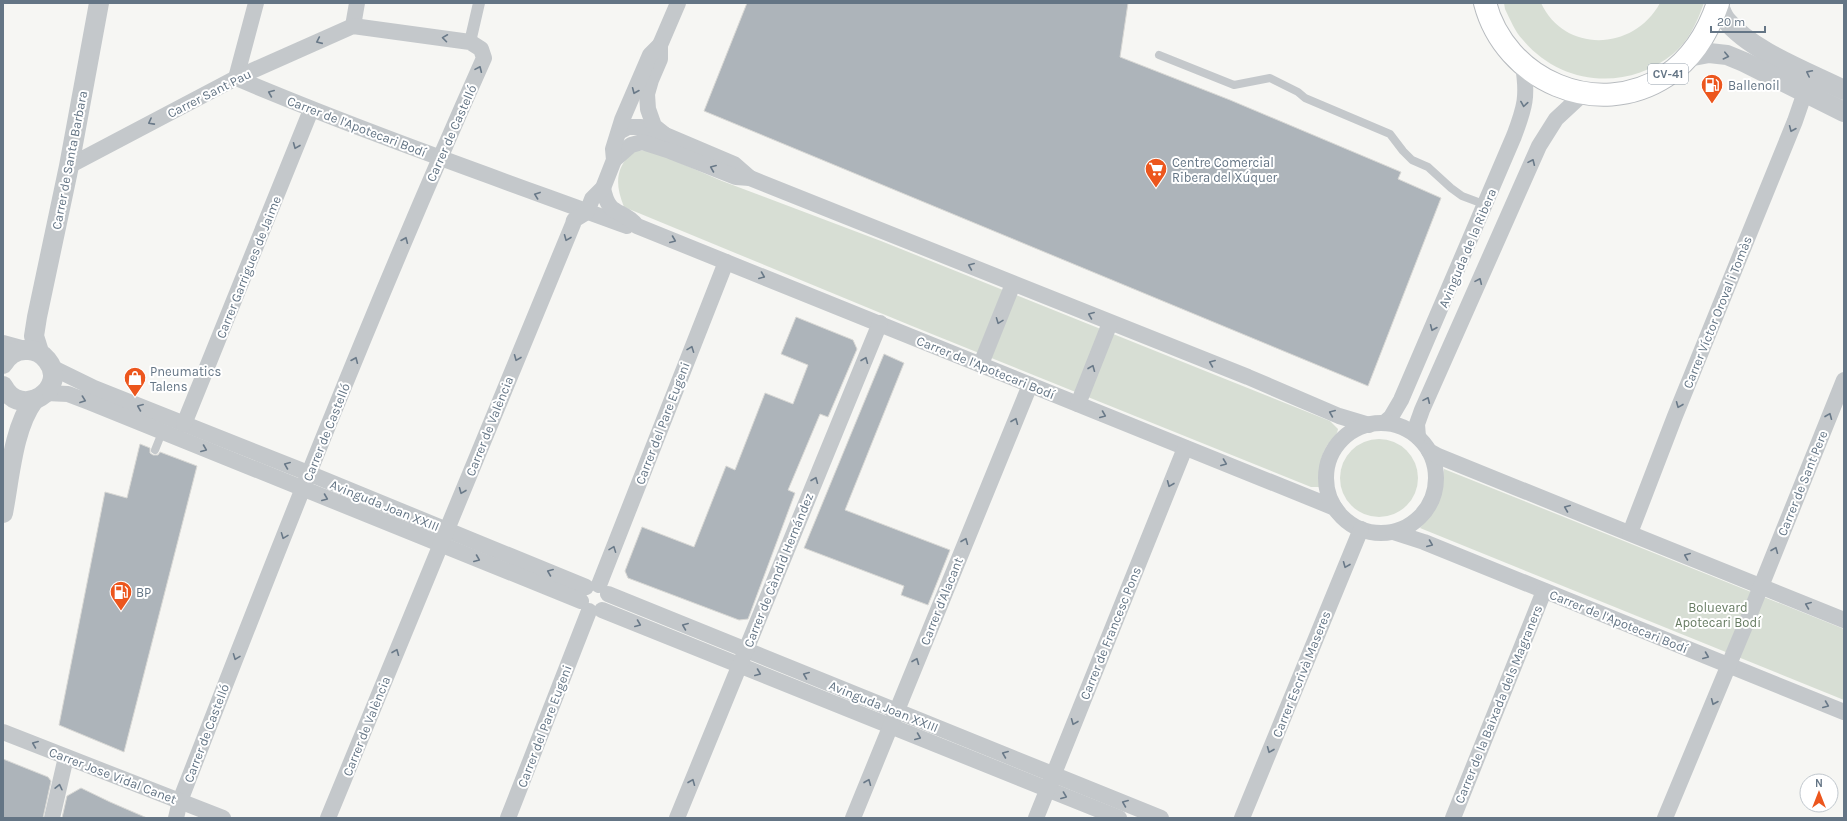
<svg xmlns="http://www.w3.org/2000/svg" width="1847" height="821" viewBox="0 0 1847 821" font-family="Karla,sans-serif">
	<rect width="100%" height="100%" fill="#f6f6f3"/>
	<g fill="#d7ded4">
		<path d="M1504 3H1541C1565 54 1634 51 1660 3H1704C1697 22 1689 41 1673 54 1626 92 1561 85 1523 40 1515 32 1510 19 1505 9Z"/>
		<path d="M650 150 722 181 881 241 1330 421 1338 429C1337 436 1332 439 1328 444 1319 457 1319 472 1320 487H1311L912 326 624 207C615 184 615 169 633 151Z"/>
		<circle cx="1379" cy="478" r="39"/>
		<path d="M1444 469 1844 629V700L1420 528C1436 509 1443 495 1444 469Z"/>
	</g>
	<g fill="#adb4ba" stroke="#d8d8d5">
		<path d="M747 3H1128L1120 57 1230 100 1401 172 1398 179 1441 198 1368 386 704 111Z"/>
		<path d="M796 317 853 340 857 349 828 417 820 414 788 490 795 493 748 619 739 620 628 578 625 571 642 527 694 547 726 466 735 470 765 393 793 404 808 365 781 354Z"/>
		<path d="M884 354 904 363 845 510 950 550 928 605 901 595 904 586 804 548Z"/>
		<path d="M140 444 150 448V453L153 455H158L160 452 197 466 124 752 59 725 105 492 127 498Z"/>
		<path d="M3 759 48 777 51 781 43 818H3Z"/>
		<path d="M81 788 110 802 147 818H62L67 796Z"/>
	</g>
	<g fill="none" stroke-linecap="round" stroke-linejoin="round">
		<g stroke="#b7bbbf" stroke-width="24">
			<path id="primary" d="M1485 3C1505 80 1597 121 1666 76 1693 58 1708 33 1718 3"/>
		</g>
		<g stroke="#c4c8cb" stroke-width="8">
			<path d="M1159 55 1234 85 1270 78 1298 92 1305 98 1390 134 1403 151 1412 160 1428 167 1451 188 1462 196 1486 205"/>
			<path d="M155 450 163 430"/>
		</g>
		<path stroke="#c4c8cb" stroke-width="12" d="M470 42 479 3"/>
		<g stroke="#c4c8cb" stroke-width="16">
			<path d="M256 3 236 78C364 132 496 178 627 226"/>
			<path d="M353 26 357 3"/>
			<path d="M619 132 628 127H641L661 133 734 164 750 178"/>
			<path d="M664 134 654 126 648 109 647 94 651 80 660 59V45L678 3"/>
			<path d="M614 160 631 145 642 142 670 151 736 177 750 178 1248 377 1339 416 1369 425"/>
			<path d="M69 166 236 78 353 26 470 42 481 49 484 58C375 302 277 551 180 801L176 818"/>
			<path d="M603 188C609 219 622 207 637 226L1335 508"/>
			<path d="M3 343 25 349"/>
			<path d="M981 364 1013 284"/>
			<path d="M51 367 94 388 308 473 586 587"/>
			<path d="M46 393 68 394 89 402 581 601"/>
			<path d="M1078 404 1110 323"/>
			<path d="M1384 423 1391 417 1401 400 1514 136C1525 107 1528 96 1523 66"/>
			<circle cx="1381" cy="478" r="55"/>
			<path d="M184 424 311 110"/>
			<path d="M1418 437 1417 424 1422 410 1539 146 1556 119 1584 93"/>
			<path d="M1429 451 1438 456 1844 620"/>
			<path d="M1393 532 1424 542 1844 712"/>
			<path d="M1630 533 1675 416 1795 121 1805 92"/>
			<path d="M599 585 726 262"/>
			<path d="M608 594 1161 818"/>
			<path d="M602 610 1119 818"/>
			<path d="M3 732 223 818"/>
			<path d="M52 818 66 757"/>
			<path d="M328 818 573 224 574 220 587 212 592 199 603 188 614 160 613 149 622 120 650 55 660 45"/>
			<path d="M508 818 589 611"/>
			<path d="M677 818 880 323"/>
			<path d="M853 818 1030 385"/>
			<path d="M1036 818 1185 448"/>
			<path d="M1242 818 1361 529"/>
			<path d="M1453 818 1544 591"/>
			<path d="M1665 818 1745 626 1844 380"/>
		</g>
		<g stroke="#c4c8cb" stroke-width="20">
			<path d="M1718 3C1720 8 1722 15 1726 20 1751 51 1808 72 1844 90"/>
			<path d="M1688 57 1709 53 1727 55 1744 62 1844 112"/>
			<path d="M39 352 34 336 37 317 69 166 99 3"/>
			<path d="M3 364C8 355 17 349 28 350 36 350 42 354 47 360 70 388 21 421 3 386"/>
			<path d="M3 513C10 477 13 428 34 400"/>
		</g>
		<use href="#primary" stroke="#fff" stroke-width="22"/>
	</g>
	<defs><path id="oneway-chevron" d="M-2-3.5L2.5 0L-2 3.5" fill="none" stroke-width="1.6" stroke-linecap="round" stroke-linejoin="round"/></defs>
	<g stroke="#697988">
		<use href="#oneway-chevron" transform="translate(445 38) rotate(-172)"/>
		<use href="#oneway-chevron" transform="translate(319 41) rotate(156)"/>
		<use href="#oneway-chevron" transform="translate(1726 56) rotate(13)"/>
		<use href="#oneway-chevron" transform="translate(479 69) rotate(-66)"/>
		<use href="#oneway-chevron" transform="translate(1809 73) rotate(-153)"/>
		<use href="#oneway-chevron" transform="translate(635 91) rotate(113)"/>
		<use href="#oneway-chevron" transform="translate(271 93) rotate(-157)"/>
		<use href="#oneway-chevron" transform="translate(1524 104) rotate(99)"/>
		<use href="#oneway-chevron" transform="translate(151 122) rotate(152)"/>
		<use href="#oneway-chevron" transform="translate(1792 129) rotate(113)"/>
		<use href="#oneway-chevron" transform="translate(296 146) rotate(112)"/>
		<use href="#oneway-chevron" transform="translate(1532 162) rotate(-66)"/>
		<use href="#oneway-chevron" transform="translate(713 168) rotate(-158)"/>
		<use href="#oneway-chevron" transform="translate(537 195) rotate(-160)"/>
		<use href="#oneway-chevron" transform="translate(567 238) rotate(112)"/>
		<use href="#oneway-chevron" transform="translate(405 240) rotate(-67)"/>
		<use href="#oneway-chevron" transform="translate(673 240) rotate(22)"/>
		<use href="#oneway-chevron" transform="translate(971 266) rotate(-157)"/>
		<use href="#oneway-chevron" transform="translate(762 276) rotate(22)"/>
		<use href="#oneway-chevron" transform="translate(1479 281) rotate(-66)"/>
		<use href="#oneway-chevron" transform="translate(1091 315) rotate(-158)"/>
		<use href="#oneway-chevron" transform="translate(999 321) rotate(111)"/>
		<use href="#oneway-chevron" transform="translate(1433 328) rotate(113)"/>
		<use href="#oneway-chevron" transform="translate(691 349) rotate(-69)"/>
		<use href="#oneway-chevron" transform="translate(517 358) rotate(112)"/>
		<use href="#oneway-chevron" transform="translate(355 360) rotate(-67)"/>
		<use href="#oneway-chevron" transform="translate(865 360) rotate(-68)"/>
		<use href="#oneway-chevron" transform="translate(1212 363) rotate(-158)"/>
		<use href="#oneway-chevron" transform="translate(1092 368) rotate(-68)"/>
		<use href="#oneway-chevron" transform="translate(83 400) rotate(20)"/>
		<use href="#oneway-chevron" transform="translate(1427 400) rotate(-66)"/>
		<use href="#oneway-chevron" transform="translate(1679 405) rotate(112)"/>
		<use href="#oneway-chevron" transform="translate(140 407) rotate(-158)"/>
		<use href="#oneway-chevron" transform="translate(1332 413) rotate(-157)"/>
		<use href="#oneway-chevron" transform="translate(1103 415) rotate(22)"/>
		<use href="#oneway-chevron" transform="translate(1829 416) rotate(-68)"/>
		<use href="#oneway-chevron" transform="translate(1015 421) rotate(-68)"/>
		<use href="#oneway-chevron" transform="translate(204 449) rotate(22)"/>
		<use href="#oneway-chevron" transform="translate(1224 463) rotate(21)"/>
		<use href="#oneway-chevron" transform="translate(287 465) rotate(-158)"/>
		<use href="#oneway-chevron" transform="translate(815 480) rotate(-68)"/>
		<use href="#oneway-chevron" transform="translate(1170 484) rotate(112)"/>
		<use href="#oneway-chevron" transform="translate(462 491) rotate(112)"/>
		<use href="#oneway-chevron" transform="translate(325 498) rotate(22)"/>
		<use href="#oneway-chevron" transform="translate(1567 508) rotate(-158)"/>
		<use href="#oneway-chevron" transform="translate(284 536) rotate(111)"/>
		<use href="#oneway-chevron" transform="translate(965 541) rotate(-68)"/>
		<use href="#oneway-chevron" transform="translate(1430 544) rotate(22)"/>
		<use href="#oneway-chevron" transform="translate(613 549) rotate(-69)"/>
		<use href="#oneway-chevron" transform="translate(1775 550) rotate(-68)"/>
		<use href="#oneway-chevron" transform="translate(1687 556) rotate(-158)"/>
		<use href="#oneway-chevron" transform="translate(477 559) rotate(22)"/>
		<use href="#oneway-chevron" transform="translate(1346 565) rotate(112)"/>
		<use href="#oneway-chevron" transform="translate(550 572) rotate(-158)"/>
		<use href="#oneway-chevron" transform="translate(1808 605) rotate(-158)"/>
		<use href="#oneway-chevron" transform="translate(638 624) rotate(22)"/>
		<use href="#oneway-chevron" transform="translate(685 626) rotate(-158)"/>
		<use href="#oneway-chevron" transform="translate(396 652) rotate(-68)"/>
		<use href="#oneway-chevron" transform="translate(1706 656) rotate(22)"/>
		<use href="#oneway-chevron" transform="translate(236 657) rotate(111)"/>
		<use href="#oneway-chevron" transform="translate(916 661) rotate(-68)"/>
		<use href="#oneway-chevron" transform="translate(758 673) rotate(22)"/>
		<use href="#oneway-chevron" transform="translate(806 675) rotate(-158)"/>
		<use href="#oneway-chevron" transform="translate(1714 702) rotate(113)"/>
		<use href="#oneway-chevron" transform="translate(1826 705) rotate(22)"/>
		<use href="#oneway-chevron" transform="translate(1074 722) rotate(112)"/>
		<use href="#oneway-chevron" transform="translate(918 737) rotate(22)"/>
		<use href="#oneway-chevron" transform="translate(35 744) rotate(-158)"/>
		<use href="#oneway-chevron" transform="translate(1270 750) rotate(112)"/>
		<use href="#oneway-chevron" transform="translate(1005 754) rotate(-158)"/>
		<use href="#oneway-chevron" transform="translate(692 782) rotate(-68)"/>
		<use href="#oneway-chevron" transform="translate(868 782) rotate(-68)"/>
		<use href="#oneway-chevron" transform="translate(59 787) rotate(-77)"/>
		<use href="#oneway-chevron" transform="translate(1064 796) rotate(21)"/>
		<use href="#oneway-chevron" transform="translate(1125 803) rotate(-158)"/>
	</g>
	<defs>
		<g id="fuel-pin" transform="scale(1.15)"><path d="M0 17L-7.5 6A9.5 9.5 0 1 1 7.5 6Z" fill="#ec561d" stroke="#fff"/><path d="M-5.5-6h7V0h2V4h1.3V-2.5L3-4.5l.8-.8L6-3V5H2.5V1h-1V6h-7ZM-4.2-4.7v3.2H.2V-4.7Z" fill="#fff"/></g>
		<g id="supermarket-pin" transform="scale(1.15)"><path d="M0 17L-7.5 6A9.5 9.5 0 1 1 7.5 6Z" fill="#ec561d" stroke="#fff"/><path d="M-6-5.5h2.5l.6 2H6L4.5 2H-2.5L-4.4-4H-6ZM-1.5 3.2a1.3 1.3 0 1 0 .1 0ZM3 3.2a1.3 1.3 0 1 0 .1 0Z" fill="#fff"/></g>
		<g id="shop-pin" transform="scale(1.15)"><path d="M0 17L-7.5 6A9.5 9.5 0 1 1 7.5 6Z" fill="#ec561d" stroke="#fff"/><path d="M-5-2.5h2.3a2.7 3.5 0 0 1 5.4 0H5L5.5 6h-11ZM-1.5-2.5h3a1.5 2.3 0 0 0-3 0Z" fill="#fff"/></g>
	</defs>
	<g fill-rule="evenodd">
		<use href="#fuel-pin" x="1712" y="85"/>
		<use href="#supermarket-pin" x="1156" y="169"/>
		<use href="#shop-pin" x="135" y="378"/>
		<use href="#fuel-pin" x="121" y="592"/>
	</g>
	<g text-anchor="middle" stroke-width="4" stroke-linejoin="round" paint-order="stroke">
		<rect fill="#fff" stroke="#929eaa" stroke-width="1" x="1648" y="64" width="40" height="20" rx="3"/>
		<g font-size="12" font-weight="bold" fill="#647585">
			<text x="1668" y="78">CV-41</text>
		</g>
		<g font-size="13" fill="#647585" stroke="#fff" text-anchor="start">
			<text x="1728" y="90">Ballenoil</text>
			<text x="1172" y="167">Centre Comercial<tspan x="1172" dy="15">Ribera del Xúquer</tspan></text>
			<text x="150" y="376">Pneumatics<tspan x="150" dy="15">Talens</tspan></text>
			<text x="136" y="597">BP</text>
		</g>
		<g font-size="13" fill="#647585" stroke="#fff">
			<text transform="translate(209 93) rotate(-27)" y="5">Carrer Sant Pau</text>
			<text transform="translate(357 126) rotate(21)" y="5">Carrer de l'Apotecari Bodí</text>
			<text transform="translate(451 133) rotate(-66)" y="5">Carrer de Castelló</text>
			<text transform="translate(69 160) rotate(-79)" y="5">Carrer de Santa Barbara</text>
			<text transform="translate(1467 248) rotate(-67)" y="5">Avinguda de la Ribera</text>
			<text transform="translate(248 267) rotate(-68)" y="5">Carrer Garrigues de Jaime</text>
			<text transform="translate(1717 312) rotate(-68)" y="5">Carrer Víctor Oroval i Tomàs</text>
			<text transform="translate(986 367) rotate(22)" y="5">Carrer de l'Apotecari Bodí</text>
			<text transform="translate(662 423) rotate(-69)" y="5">Carrer del Pare Eugeni</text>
			<text transform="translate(489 426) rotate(-68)" y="5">Carrer de València</text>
			<text transform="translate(326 432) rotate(-68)" y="5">Carrer de Castelló</text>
			<text transform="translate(1802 483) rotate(-68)" y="5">Carrer de Sant Pere</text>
			<text transform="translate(385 505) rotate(22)" y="5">Avinguda Joan XXIII</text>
			<text transform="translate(778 570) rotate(-68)" y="5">Carrer de Càndid Hernández</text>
			<text transform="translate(941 601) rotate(-68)" y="5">Carrer d'Alacant</text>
			<text transform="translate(1619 621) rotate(22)" y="5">Carrer de l'Apotecari Bodí</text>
			<text transform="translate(1110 633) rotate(-68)" y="5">Carrer de Francesc Pons</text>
			<text transform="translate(1301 674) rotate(-68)" y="5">Carrer Escrivà Maseres</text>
			<text transform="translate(1498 704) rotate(-68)" y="5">Carrer de la Baixada dels Magraners</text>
			<text transform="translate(884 706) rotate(22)" y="5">Avinguda Joan XXIII</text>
			<text transform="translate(366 726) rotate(-68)" y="5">Carrer de València</text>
			<text transform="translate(544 726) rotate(-69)" y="5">Carrer del Pare Eugeni</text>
			<text transform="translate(206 733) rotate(-69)" y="5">Carrer de Castelló</text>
			<text transform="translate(113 775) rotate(21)" y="5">Carrer Jose Vidal Canet</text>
		</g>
		<g font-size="13" fill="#677c63" stroke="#fff">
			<text x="1718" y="612">Boluevard<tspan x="1718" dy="15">Apotecari Bodí</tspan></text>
		</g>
	</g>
	<rect width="1847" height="821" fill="none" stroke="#647585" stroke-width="8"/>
	<g transform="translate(1819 793)"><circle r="19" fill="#ffffff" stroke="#c1c8ce"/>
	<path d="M0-3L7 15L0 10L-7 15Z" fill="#ec561d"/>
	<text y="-6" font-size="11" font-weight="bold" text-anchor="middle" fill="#647585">N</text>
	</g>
	<path d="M1711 26v6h54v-6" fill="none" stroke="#647585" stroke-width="2"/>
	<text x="1717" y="26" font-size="12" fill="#647585" stroke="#ffffff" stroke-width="3" paint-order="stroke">20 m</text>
</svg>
